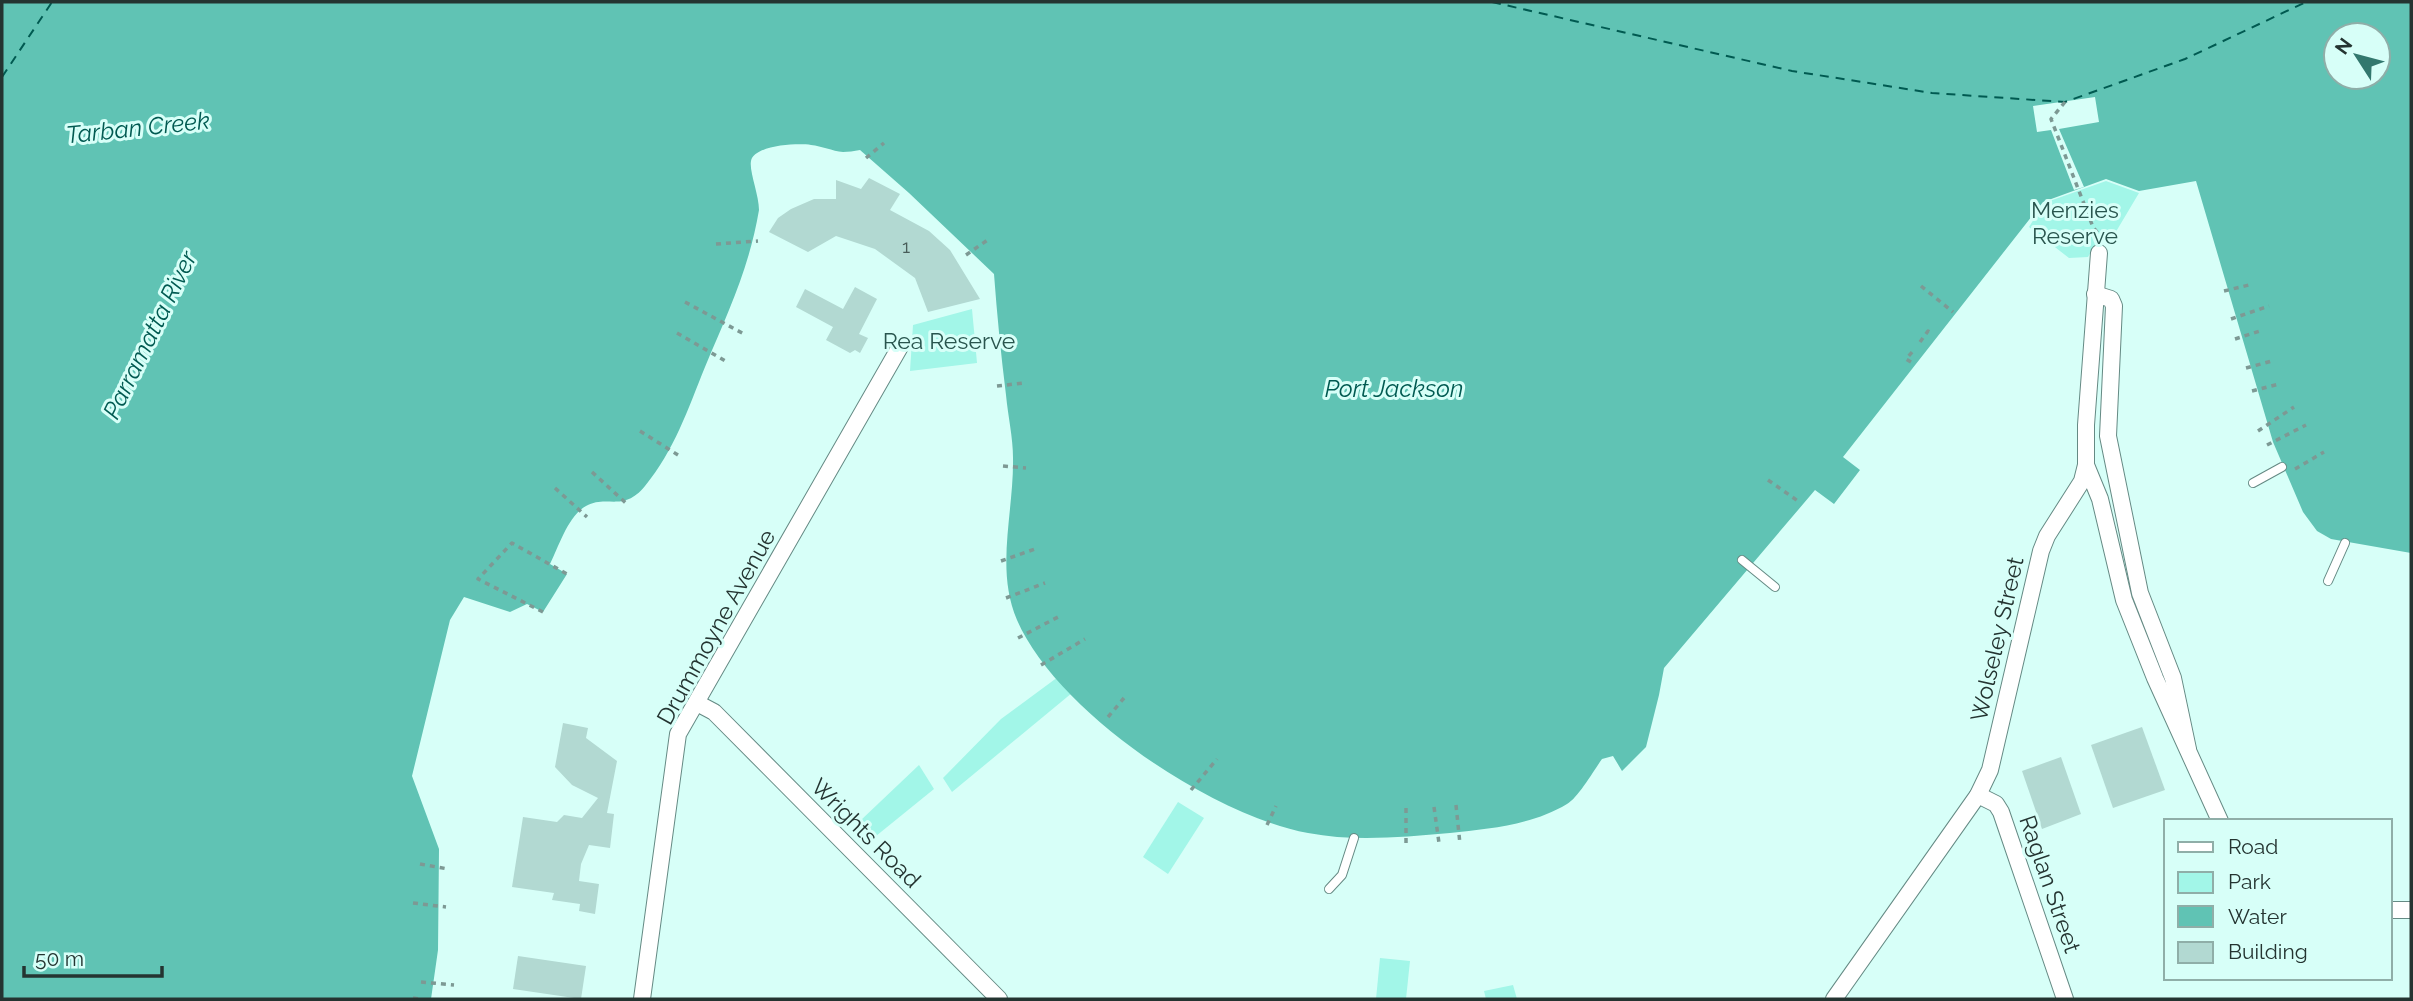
<svg xmlns="http://www.w3.org/2000/svg" width="2413" height="1001" viewBox="0 0 2413 1001" font-family="Raleway,sans-serif">
	<rect width="100%" height="100%" fill="#d7fff8"/>
	<g fill="#a2f6e8">
		<path d="M2106 181 2139 193 2114 235 2095 245 2088 257 2069 258 2029 227 2044 203Z"/>
		<path d="M972 309 977 363 910 371 913 325Z"/>
		<path d="M1062 674 1078 688 952 792 943 778 1001 719Z"/>
		<path d="M919 765 934 789 876 836 860 821Z"/>
		<path d="M1178 802 1204 818 1168 874 1143 857Z"/>
		<path d="M1380 958 1410 961 1406 999H1376Z"/>
		<path d="M1513 985 1517 999H1486L1484 991Z"/>
	</g>
	<path fill="#60c3b4" fill-rule="evenodd" d="M2 2H2411V553L2331 539 2317 531 2303 512 2273 442 2196 181 2139 191 2106 179 2043 202 1843 457 1860 470 1834 504 1815 490 1664 668 1659 695 1646 747 1622 771 1613 756 1602 759C1594 770 1578 798 1567 804 1532 825 1489 829 1450 833 1402 837 1355 842 1308 833 1211 815 1057 712 1017 620 995 569 1014 512 1013 458 1013 438 1008 416 1006 395 1001 355 997 315 994 274L909 193 860 150C854 151 848 152 843 152 832 151 822 146 811 145 797 143 754 145 751 161 749 171 759 195 759 210 749 269 728 312 705 367 688 409 674 451 645 486 623 513 607 494 586 506 568 516 559 546 550 564L567 574 543 612 527 604 510 612 464 597 450 620 412 776 439 849 438 950 431 999H2ZM2336 35H2378V77H2336Z"/>
	<path fill="#d7fff8" d="M2095 97 2099 122 2059 129 2084 187 2074 190 2051 130 2037 132 2033 106Z"/>
	<g fill="none" stroke-linecap="round" stroke-linejoin="round">
		<g stroke="#005a51" stroke-width="2" stroke-dasharray="9 7" stroke-linecap="butt">
			<path d="M1492 2 1792 71 1932 93 2065 102 2185 59 2306 2"/>
			<path d="M2 77 52 2"/>
		</g>
	</g>
	<g fill="#b2d9d2">
		<path d="M869 178 900 194 890 210 929 231 950 250 980 299 928 312 915 278 875 249 836 236 808 252 769 232 778 218 791 209 814 199H836V180L861 189Z"/>
		<path d="M855 287 877 299 859 334 868 338 860 353 855 350 850 353 826 340 833 327 796 307 805 289 843 309Z"/>
		<path d="M563 723 588 728 586 738 617 761 607 813 614 814 610 848 589 845 581 864 579 881 599 884 595 914 579 911 580 904 552 900 554 893 512 887 523 817 557 822 564 815 582 818 598 798 572 785 555 767Z"/>
		<path d="M2142 727 2165 790 2113 808 2091 745Z"/>
		<path d="M2061 757 2081 814 2042 829 2022 771Z"/>
		<path d="M518 956 586 966 581 999 513 989Z"/>
	</g>
	<g fill="none" stroke-linecap="round" stroke-linejoin="round">
		<g stroke="#658a84" stroke-width="10">
			<g id="service">
				<path d="M2253 483 2282 467"/>
				<path d="M1742 560 1775 587"/>
				<path d="M2328 581 2345 543"/>
				<path d="M1329 889 1342 875 1354 838"/>
			</g>
		</g>
		<g stroke="#658a84" stroke-width="18">
			<g id="minor">
				<path d="M2095 294 2111 299 2114 306 2108 436 2140 593 2173 678 2188 749"/>
				<path d="M2086 465 2100 499 2124 600 2155 678 2220 821"/>
				<path d="M697 703 714 712 999 999"/>
				<path d="M1978 795 1996 804 2001 812 2065 999"/>
				<path d="M2390 910H2411"/>
				<path d="M642 999 678 734 901 345"/>
				<path d="M1834 999 1978 795 1990 770 2041 551 2047 536 2082 481 2086 465V425L2099 253"/>
			</g>
		</g>
		<g stroke="#7d9994" stroke-width="3.5" stroke-dasharray="5 5" stroke-linecap="butt">
			<path d="M2065 102 2051 119 2093 227 2100 236"/>
			<path d="M866 158 884 143"/>
			<path d="M716 244 758 241"/>
			<path d="M966 255 989 239"/>
			<path d="M1921 286 1953 312"/>
			<path d="M2224 291 2249 285"/>
			<path d="M685 302 744 334"/>
			<path d="M2231 319 2269 306"/>
			<path d="M677 333 727 362"/>
			<path d="M2235 339 2263 330"/>
			<path d="M1920 342 1928 331 1933 334"/>
			<path d="M1911 362 1906 359 1914 350"/>
			<path d="M2246 368 2272 361"/>
			<path d="M997 386 1024 383"/>
			<path d="M2252 391 2279 384"/>
			<path d="M640 431 678 455"/>
			<path d="M2258 431 2294 407"/>
			<path d="M2267 445 2306 425"/>
			<path d="M1003 466 1026 468"/>
			<path d="M2295 469 2324 452"/>
			<path d="M592 472 628 505"/>
			<path d="M1768 480 1798 501"/>
			<path d="M555 488 587 517"/>
			<path d="M1001 561 1035 549"/>
			<path d="M1006 598 1045 583"/>
			<path d="M543 612 478 579 512 543 567 574"/>
			<path d="M1018 638 1058 617"/>
			<path d="M1041 665 1085 639"/>
			<path d="M1108 717 1124 698"/>
			<path d="M1191 790 1217 759"/>
			<path d="M1456 805 1460 844"/>
			<path d="M1434 807 1439 843"/>
			<path d="M1406 808V846"/>
			<path d="M1267 825 1276 806"/>
			<path d="M420 864 448 869"/>
			<path d="M413 903 446 907"/>
			<path d="M421 982 454 985"/>
			<path d="M413 998 421 999"/>
		</g>
		<use href="#service" stroke="#fff" stroke-width="8"/>
		<use href="#minor" stroke="#fff" stroke-width="16"/>
	</g>
	<g text-anchor="middle" stroke-width="6" stroke-linejoin="round" paint-order="stroke">
		<g font-size="19" fill="#485d59">
			<text x="906" y="253">1</text>
		</g>
		<g font-size="23" fill="#29554e" stroke="#d7fff8">
			<text x="2075" y="218">Menzies<tspan x="2075" dy="26">Reserve</tspan></text>
			<text x="949" y="349">Rea Reserve</text>
		</g>
		<g font-size="23" fill="#243431" stroke="#d7fff8">
			<text transform="translate(716 627) rotate(-61)" y="8">Drummoyne Avenue</text>
			<text transform="translate(1997 639) rotate(-77)" y="8">Wolseley Street</text>
			<text transform="translate(866 833) rotate(45)" y="8">Wrights Road</text>
			<text transform="translate(2050 884) rotate(71)" y="8">Raglan Street</text>
		</g>
		<g font-size="24" font-style="italic" fill="#005a51" stroke="#d7fff8">
			<text transform="translate(138 128) rotate(-6)" y="8">Tarban Creek</text>
			<text transform="translate(150 335) rotate(-64)" y="8">Parramatta River</text>
			<text x="1394" y="397">Port Jackson</text>
		</g>
	</g>
	<rect width="2413" height="1001" fill="none" stroke="#243431" stroke-width="7"/>
	<rect x="2164" y="819" width="228" height="161" fill="#d7fff8" stroke="#8faea8" stroke-width="2"/>
	<rect x="2178" y="842" width="35" height="10" fill="#ffffff" stroke="#8faea8" stroke-width="2"/>
	<text x="2228" y="854" font-size="21" fill="#243431">Road</text>
	<rect x="2178" y="872" width="35" height="21" fill="#a2f6e8" stroke="#8faea8" stroke-width="2"/>
	<text x="2228" y="889" font-size="21" fill="#243431">Park</text>
	<rect x="2178" y="906" width="35" height="21" fill="#60c3b4" stroke="#8faea8" stroke-width="2"/>
	<text x="2228" y="924" font-size="21" fill="#243431">Water</text>
	<rect x="2178" y="942" width="35" height="21" fill="#b2d9d2" stroke="#8faea8" stroke-width="2"/>
	<text x="2228" y="959" font-size="21" fill="#243431">Building</text>
	<g transform="translate(2357 56) rotate(306)"><circle r="33" fill="#d7fff8" stroke="#8faea8" stroke-width="2"/>
	<path d="M0-5L12 26L0 18L-12 26Z" fill="#32786e"/>
	<text y="-10" font-size="19" font-weight="bold" text-anchor="middle" fill="#243431">N</text>
	</g>
	<path d="M24 966v10h138v-10" fill="none" stroke="#243431" stroke-width="3.5"/>
	<text x="35" y="966" font-size="21" fill="#243431" stroke="#d7fff8" stroke-width="5" paint-order="stroke">50 m</text>
</svg>
